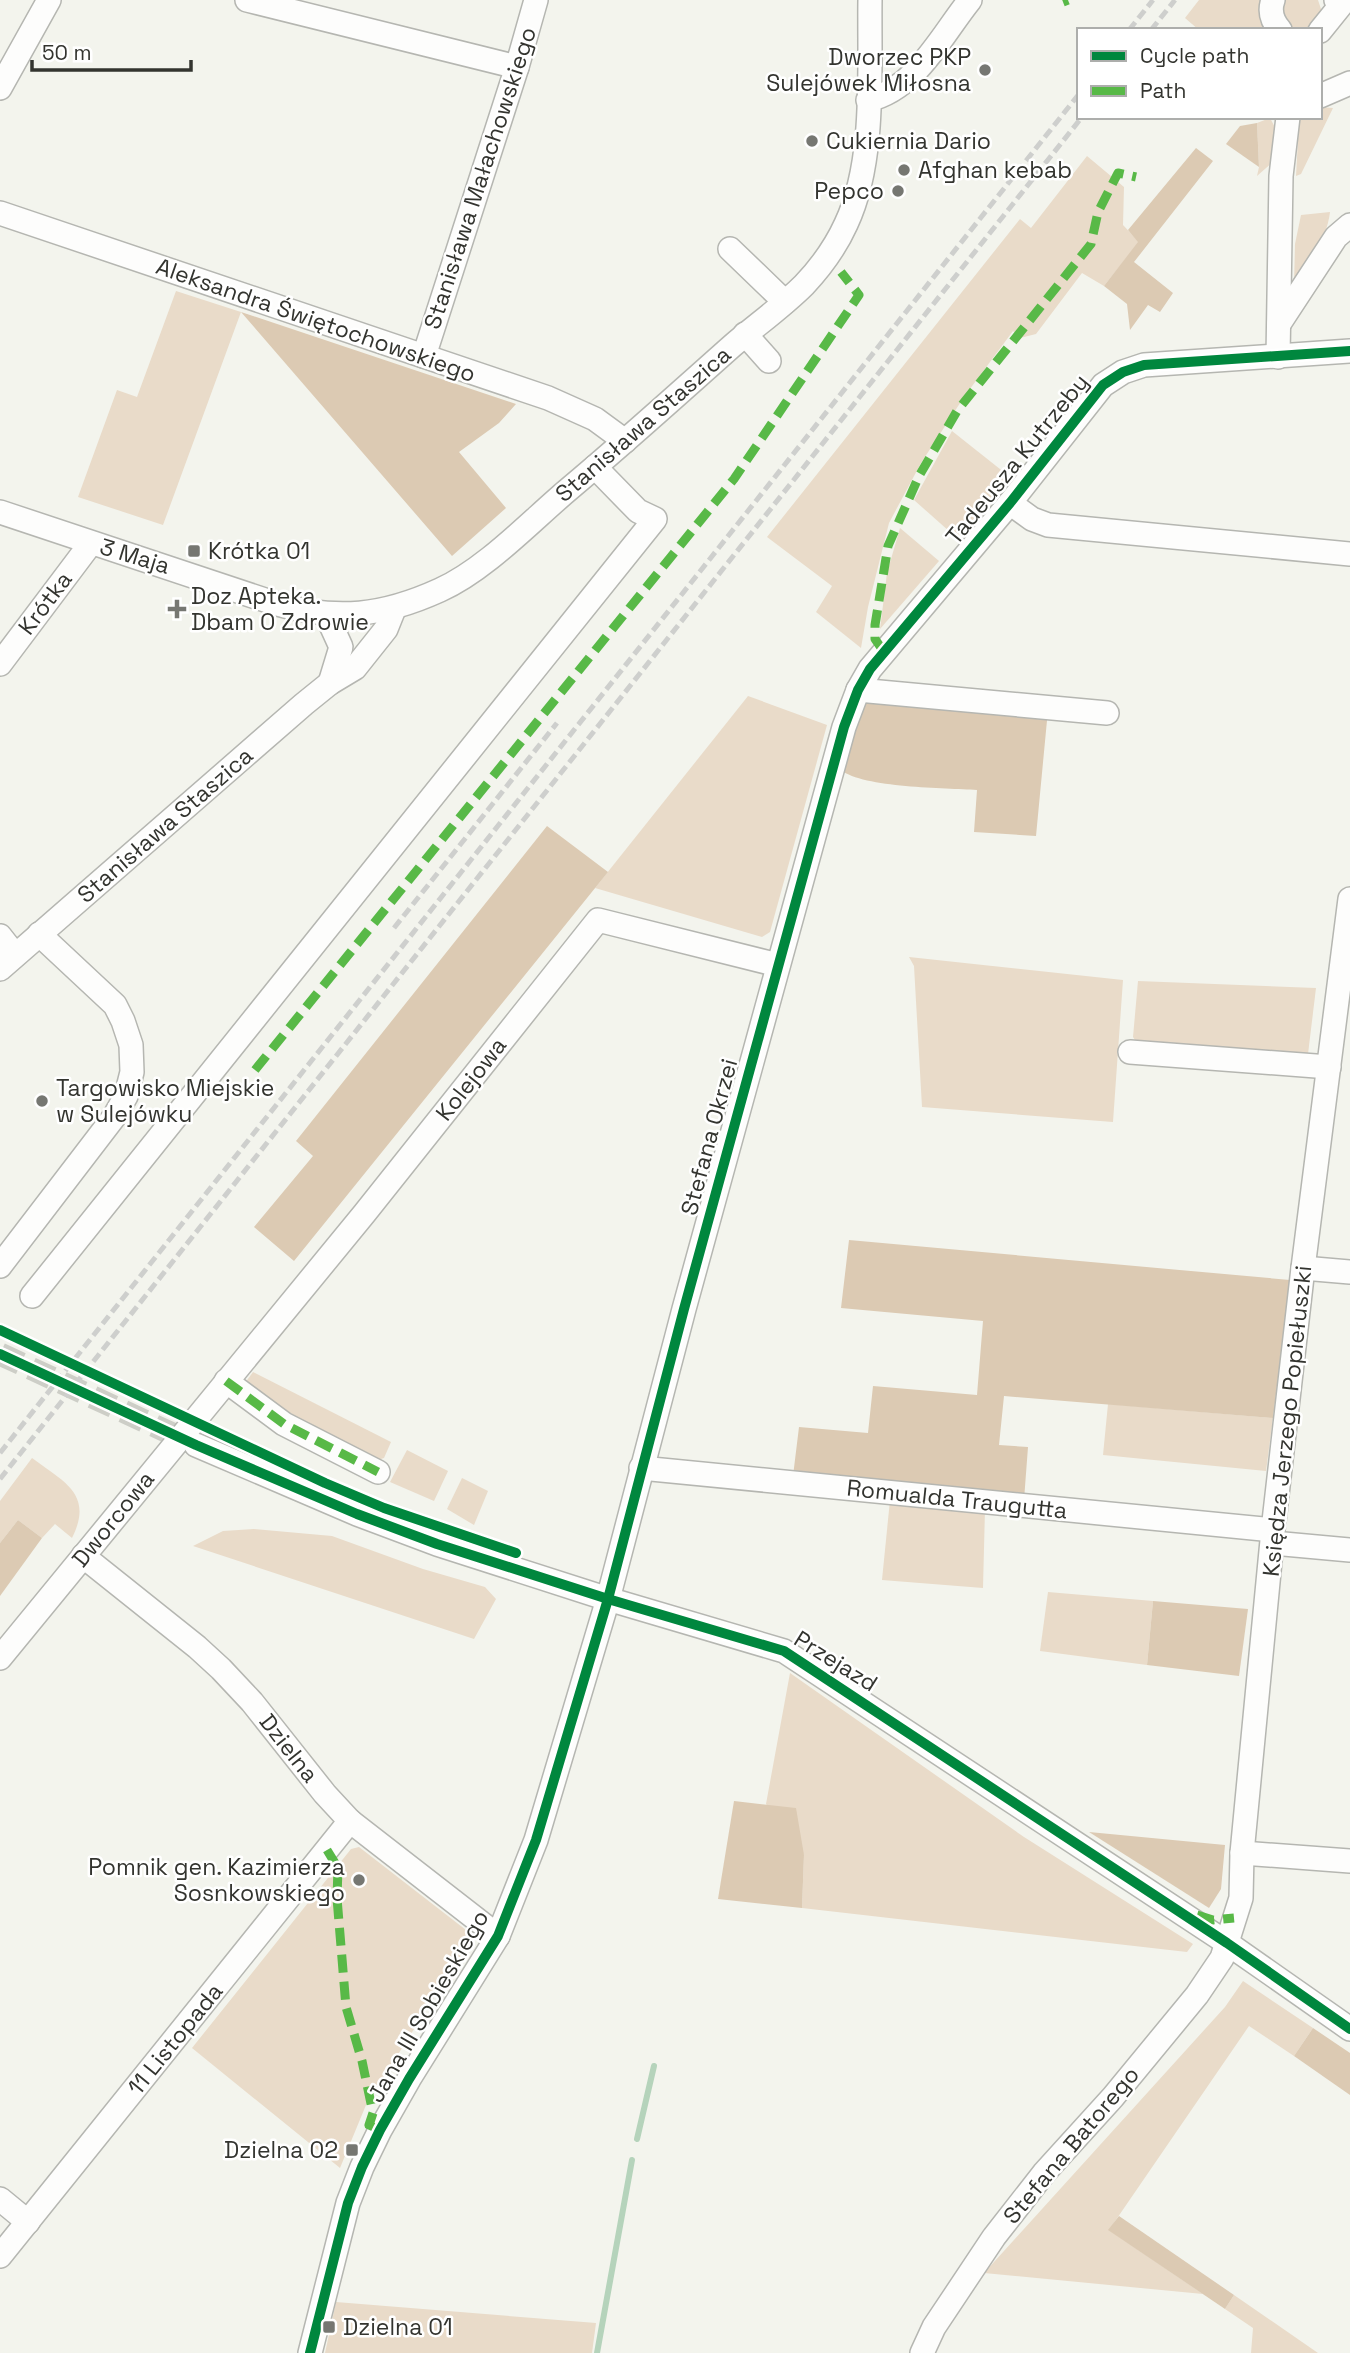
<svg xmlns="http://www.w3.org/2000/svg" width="1350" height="2353" viewBox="0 0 1350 2353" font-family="'Space Grotesk',sans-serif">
	<rect width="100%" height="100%" fill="#f3f4ed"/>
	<g fill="#e9dbc9">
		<path d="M1199 0H1263L1260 15 1266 30H1199L1185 18Z"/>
		<path d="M1282 0H1318L1322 12 1310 30H1290L1284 26Z"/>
		<path d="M1320 107 1333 108 1301 174 1296 176 1299 121 1301 117H1320Z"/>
		<path d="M1270 118 1278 133 1274 161 1257 176 1259 167 1257 123Z"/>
		<path d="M1087 156 1124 187 1123 225 1139 242 1104 286 1082 273 1036 334 1020 338 1013 331 964 397 921 463 889 523 868 607 861 648 816 612 832 586 767 537 1020 219 1031 228Z"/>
		<path d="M1330 212C1327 237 1311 265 1294 284L1295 244 1301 215Z"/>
		<path d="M176 291 241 312 163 525 78 497 117 390 137 397Z"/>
		<path d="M952 431 1010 477 958 539 914 500Z"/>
		<path d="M900 528 939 561 880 629 887 573Z"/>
		<path d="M748 696 827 725 770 932 762 937 595 888Z"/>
		<path d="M909 957 1123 980 1113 1122 922 1107 914 966Z"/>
		<path d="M1138 981 1316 988 1308 1054 1137 1043 1133 1037Z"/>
		<path d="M253 1372 391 1442 384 1458 378 1460 295 1416 245 1383Z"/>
		<path d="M1108 1404 1273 1418 1266 1471 1103 1455Z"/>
		<path d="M407 1450 448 1471 434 1501 390 1482Z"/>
		<path d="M32 1458C64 1482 94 1494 72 1538L55 1524 42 1538 18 1520 0 1543V1501Z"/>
		<path d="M462 1478 488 1491 474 1525 447 1509Z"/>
		<path d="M890 1500 985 1509 983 1588 882 1580Z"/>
		<path d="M254 1529 332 1536 423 1569 485 1587 496 1599 474 1639 193 1546 223 1531Z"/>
		<path d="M1048 1592 1153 1601 1147 1665 1040 1651Z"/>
		<path d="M790 1673 1024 1837 1193 1944 1187 1952 802 1908 804 1855 766 1804Z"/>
		<path d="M359 1847 466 1930 471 1939 366 2105 340 2168 192 2048 351 1849Z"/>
		<path d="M1243 1981 1313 2028 1294 2056 1249 2026 1109 2230 1203 2294 984 2273 1225 2007Z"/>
		<path d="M1234 2295 1318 2353H1251L1253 2328 1225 2309Z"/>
		<path d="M336 2302 596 2323 592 2353H325Z"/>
	</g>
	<g fill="#dccab3">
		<path d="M1257 123 1259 167 1226 144 1240 126Z"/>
		<path d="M1196 148 1213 161 1134 262 1173 293 1160 312 1148 305 1130 330 1127 304 1104 286 1138 242 1128 230Z"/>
		<path d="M241 312 516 404 499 423 459 452 506 508 452 556Z"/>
		<path d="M864 694 1048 710 1036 836 974 832 977 790C946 788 863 788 841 770Z"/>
		<path d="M547 826 608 872 294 1261 254 1227 313 1156 296 1141Z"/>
		<path d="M849 1240 1290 1280 1273 1418 1004 1396 999 1445 1028 1447 1024 1500 793 1476 799 1427 868 1433 873 1386 977 1395 983 1321 841 1308Z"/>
		<path d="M18 1520 42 1538 0 1596V1543Z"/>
		<path d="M1153 1601 1248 1609 1239 1676 1147 1665Z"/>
		<path d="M734 1801 796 1808 804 1855 802 1908 718 1899Z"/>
		<path d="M1089 1832 1225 1845 1221 1889 1209 1908Z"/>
		<path d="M1313 2028 1350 2053V2095L1294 2056Z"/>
		<path d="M1119 2216 1234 2295 1225 2309 1108 2230Z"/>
	</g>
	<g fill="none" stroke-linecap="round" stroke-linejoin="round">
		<g stroke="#b5d3bb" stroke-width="6">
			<path d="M637 2139 654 2066"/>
			<path d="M597 2353 632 2160"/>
		</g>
		<path stroke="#cdcec7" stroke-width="23" stroke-dasharray="23 11" stroke-linecap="butt" d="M0 1354 196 1445"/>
		<g stroke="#b5b6b1" stroke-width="26">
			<g id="minor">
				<path d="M247 0 517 67"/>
				<path d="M1273 0C1269 11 1272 21 1280 30"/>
				<path d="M1320 31 1341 5 1336 0"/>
				<path d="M0 88 49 0"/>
				<path d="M1320 96 1350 83"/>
				<path d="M868 100C916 89 941 36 970 0"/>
				<path d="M0 213 548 398 595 419 625 441"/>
				<path d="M730 249 785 302"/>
				<path d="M1279 324 1336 237 1350 225"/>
				<path d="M745 334 769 361"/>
				<path d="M424 356 517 67 536 0"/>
				<path d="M1278 357 1281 176 1288 117"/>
				<path d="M1010 503 1032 519 1048 525 1350 554"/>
				<path d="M0 512 277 604C337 621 383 616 440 590 485 570 531 521 569 489 624 443 678 394 732 346 755 326 782 307 804 285 821 267 836 246 846 224 876 161 869 69 870 0"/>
				<path d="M326 614 341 647 330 683"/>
				<path d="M0 664 91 543"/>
				<path d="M858 690 1107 713"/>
				<path d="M0 936 15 955"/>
				<path d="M0 969 304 704 330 683 355 668 386 629 394 609"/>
				<path d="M1130 1052 1329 1067"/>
				<path d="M0 1266 114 1117 126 1096 132 1072 131 1045 123 1021 115 1005 39 934"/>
				<path d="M1303 1268 1350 1272"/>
				<path d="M32 1296 655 519 638 511 595 467"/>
				<path d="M226 1381 284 1424 378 1472"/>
				<path d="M196 1445 357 1514 437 1544 608 1599 784 1651 1227 1943 1350 2029"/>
				<path d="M641 1468 1273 1530"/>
				<path d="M1273 1543 1350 1550"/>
				<path d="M83 1556 197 1647 221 1669 252 1702 325 1794 350 1821 498 1936"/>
				<path d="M0 1658 364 1214 598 920 778 965"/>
				<path d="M1242 1853 1350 1861"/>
				<path d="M0 2199 28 2222"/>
				<path d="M0 2256 350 1821"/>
				<path d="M310 2353 348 2203 362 2167 380 2130 409 2079 498 1936 536 1840 608 1599 684 1309 844 727 858 690 870 669 1010 503 1103 385 1123 372 1144 365 1350 351"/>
				<path d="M922 2353 934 2327 994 2237 1044 2173 1113 2097 1197 1995 1222 1958 1241 1898 1242 1853 1273 1530 1303 1268 1350 899"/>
			</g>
		</g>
		<use href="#minor" stroke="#fdfdfc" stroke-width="23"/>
		<g stroke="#cecfcd" stroke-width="5" stroke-dasharray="10 5" stroke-linecap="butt">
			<path d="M1129 30 1153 0"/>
			<path d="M1151 30 1175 0"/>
			<path d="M394 928 557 723"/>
			<path d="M0 1453 1079 94"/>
			<path d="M0 1479 1082 117"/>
		</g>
		<g stroke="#58b947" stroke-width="9" stroke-dasharray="18 9" stroke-linecap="butt">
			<path d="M1063 2 1068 0"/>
			<path d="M884 652 875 639V625L888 546 919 476 957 411 1091 244 1098 212 1118 173 1136 177"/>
			<path d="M255 1070 734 479 859 295 841 272"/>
			<path d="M226 1381 284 1424 378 1472"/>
			<path d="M327 1850 338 1868 337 1898 346 2007 362 2061 373 2113 369 2125 380 2130"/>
			<path d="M1197 1915 1213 1920 1234 1918"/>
		</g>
		<g stroke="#fff" stroke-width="15">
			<g id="cycleway">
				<path d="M0 1330 325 1483 384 1508 516 1553"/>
				<path d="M0 1354 196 1445 357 1514 437 1544 608 1599 784 1651 1227 1943 1350 2029"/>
				<path d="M310 2353 348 2203 362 2167 380 2130 409 2079 498 1936 536 1840 608 1599 684 1309 844 727 858 690 870 669 1010 503 1103 385 1123 372 1144 365 1350 351"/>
			</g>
		</g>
		<use href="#cycleway" stroke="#00873e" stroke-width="10"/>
	</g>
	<g fill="#767772" stroke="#fff" stroke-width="2.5">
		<circle cx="985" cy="70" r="7"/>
		<circle cx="812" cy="141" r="7"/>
		<circle cx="904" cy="170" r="7"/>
		<circle cx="898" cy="191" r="7"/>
		<rect x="187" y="544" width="14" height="14" rx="3.5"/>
		<path d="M173.5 598.5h7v7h7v7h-7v7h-7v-7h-7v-7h7z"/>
		<circle cx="42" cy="1101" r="7"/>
		<circle cx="359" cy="1880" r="7"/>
		<rect x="345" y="2143" width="14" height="14" rx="3.5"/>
		<rect x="322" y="2320" width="14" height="14" rx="3.5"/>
	</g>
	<g text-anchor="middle" stroke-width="5" stroke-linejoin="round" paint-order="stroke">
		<g font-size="23" fill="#33342f" stroke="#fff" text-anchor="start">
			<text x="971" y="65" text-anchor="end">Dworzec PKP<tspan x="971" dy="26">Sulejówek Miłosna</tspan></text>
			<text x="826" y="149">Cukiernia Dario</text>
			<text x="918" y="178">Afghan kebab</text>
			<text x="884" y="199" text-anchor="end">Pepco</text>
			<text x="208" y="559">Krótka 01</text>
			<text x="191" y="604">Doz Apteka.<tspan x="191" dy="26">Dbam O Zdrowie</tspan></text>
			<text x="56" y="1096">Targowisko Miejskie<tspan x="56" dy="26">w Sulejówku</tspan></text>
			<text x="345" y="1875" text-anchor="end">Pomnik gen. Kazimierza<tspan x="345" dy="26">Sosnkowskiego</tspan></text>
			<text x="338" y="2158" text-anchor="end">Dzielna 02</text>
			<text x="343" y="2335">Dzielna 01</text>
		</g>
		<g font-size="23" fill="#33342f" stroke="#fff">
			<text transform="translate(480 178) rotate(-72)" y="8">Stanisława Małachowskiego</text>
			<text transform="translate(316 320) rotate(19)" y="8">Aleksandra Świętochowskiego</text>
			<text transform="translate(643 424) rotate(-41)" y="8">Stanisława Staszica</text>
			<text transform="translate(1017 459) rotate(-51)" y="8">Tadeusza Kutrzeby</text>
			<text transform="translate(135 556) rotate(17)" y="8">3 Maja</text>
			<text transform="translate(45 603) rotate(-53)" y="8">Krótka</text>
			<text transform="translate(165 825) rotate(-41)" y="8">Stanisława Staszica</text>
			<text transform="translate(471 1079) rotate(-52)" y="8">Kolejowa</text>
			<text transform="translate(709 1137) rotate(-75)" y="8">Stefana Okrzei</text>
			<text transform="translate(1287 1421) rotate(-84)" y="8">Księdza Jerzego Popiełuszki</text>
			<text transform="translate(957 1499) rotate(6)" y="8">Romualda Traugutta</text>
			<text transform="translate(113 1519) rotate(-51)" y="8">Dworcowa</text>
			<text transform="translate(836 1661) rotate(32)" y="8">Przejazd</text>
			<text transform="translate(289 1748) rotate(52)" y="8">Dzielna</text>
			<text transform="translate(428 2006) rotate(-60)" y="8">Jana III Sobieskiego</text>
			<text transform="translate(175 2039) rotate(-51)" y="8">11 Listopada</text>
			<text transform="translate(1071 2145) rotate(-50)" y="8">Stefana Batorego</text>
		</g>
	</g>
	<rect x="1077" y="28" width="245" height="91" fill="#ffffff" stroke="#adaeac" stroke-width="2"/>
	<rect x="1091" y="51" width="35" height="10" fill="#00873e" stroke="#adaeac" stroke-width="2"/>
	<text x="1140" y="63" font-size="21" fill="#33342f">Cycle path</text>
	<rect x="1091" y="86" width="35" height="10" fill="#58b947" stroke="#adaeac" stroke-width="2"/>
	<text x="1140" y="98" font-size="21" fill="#33342f">Path</text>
	<path d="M32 60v10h159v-10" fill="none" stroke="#33342f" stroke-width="3.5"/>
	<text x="42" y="60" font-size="21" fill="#33342f" stroke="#ffffff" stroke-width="5" paint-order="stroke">50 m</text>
</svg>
